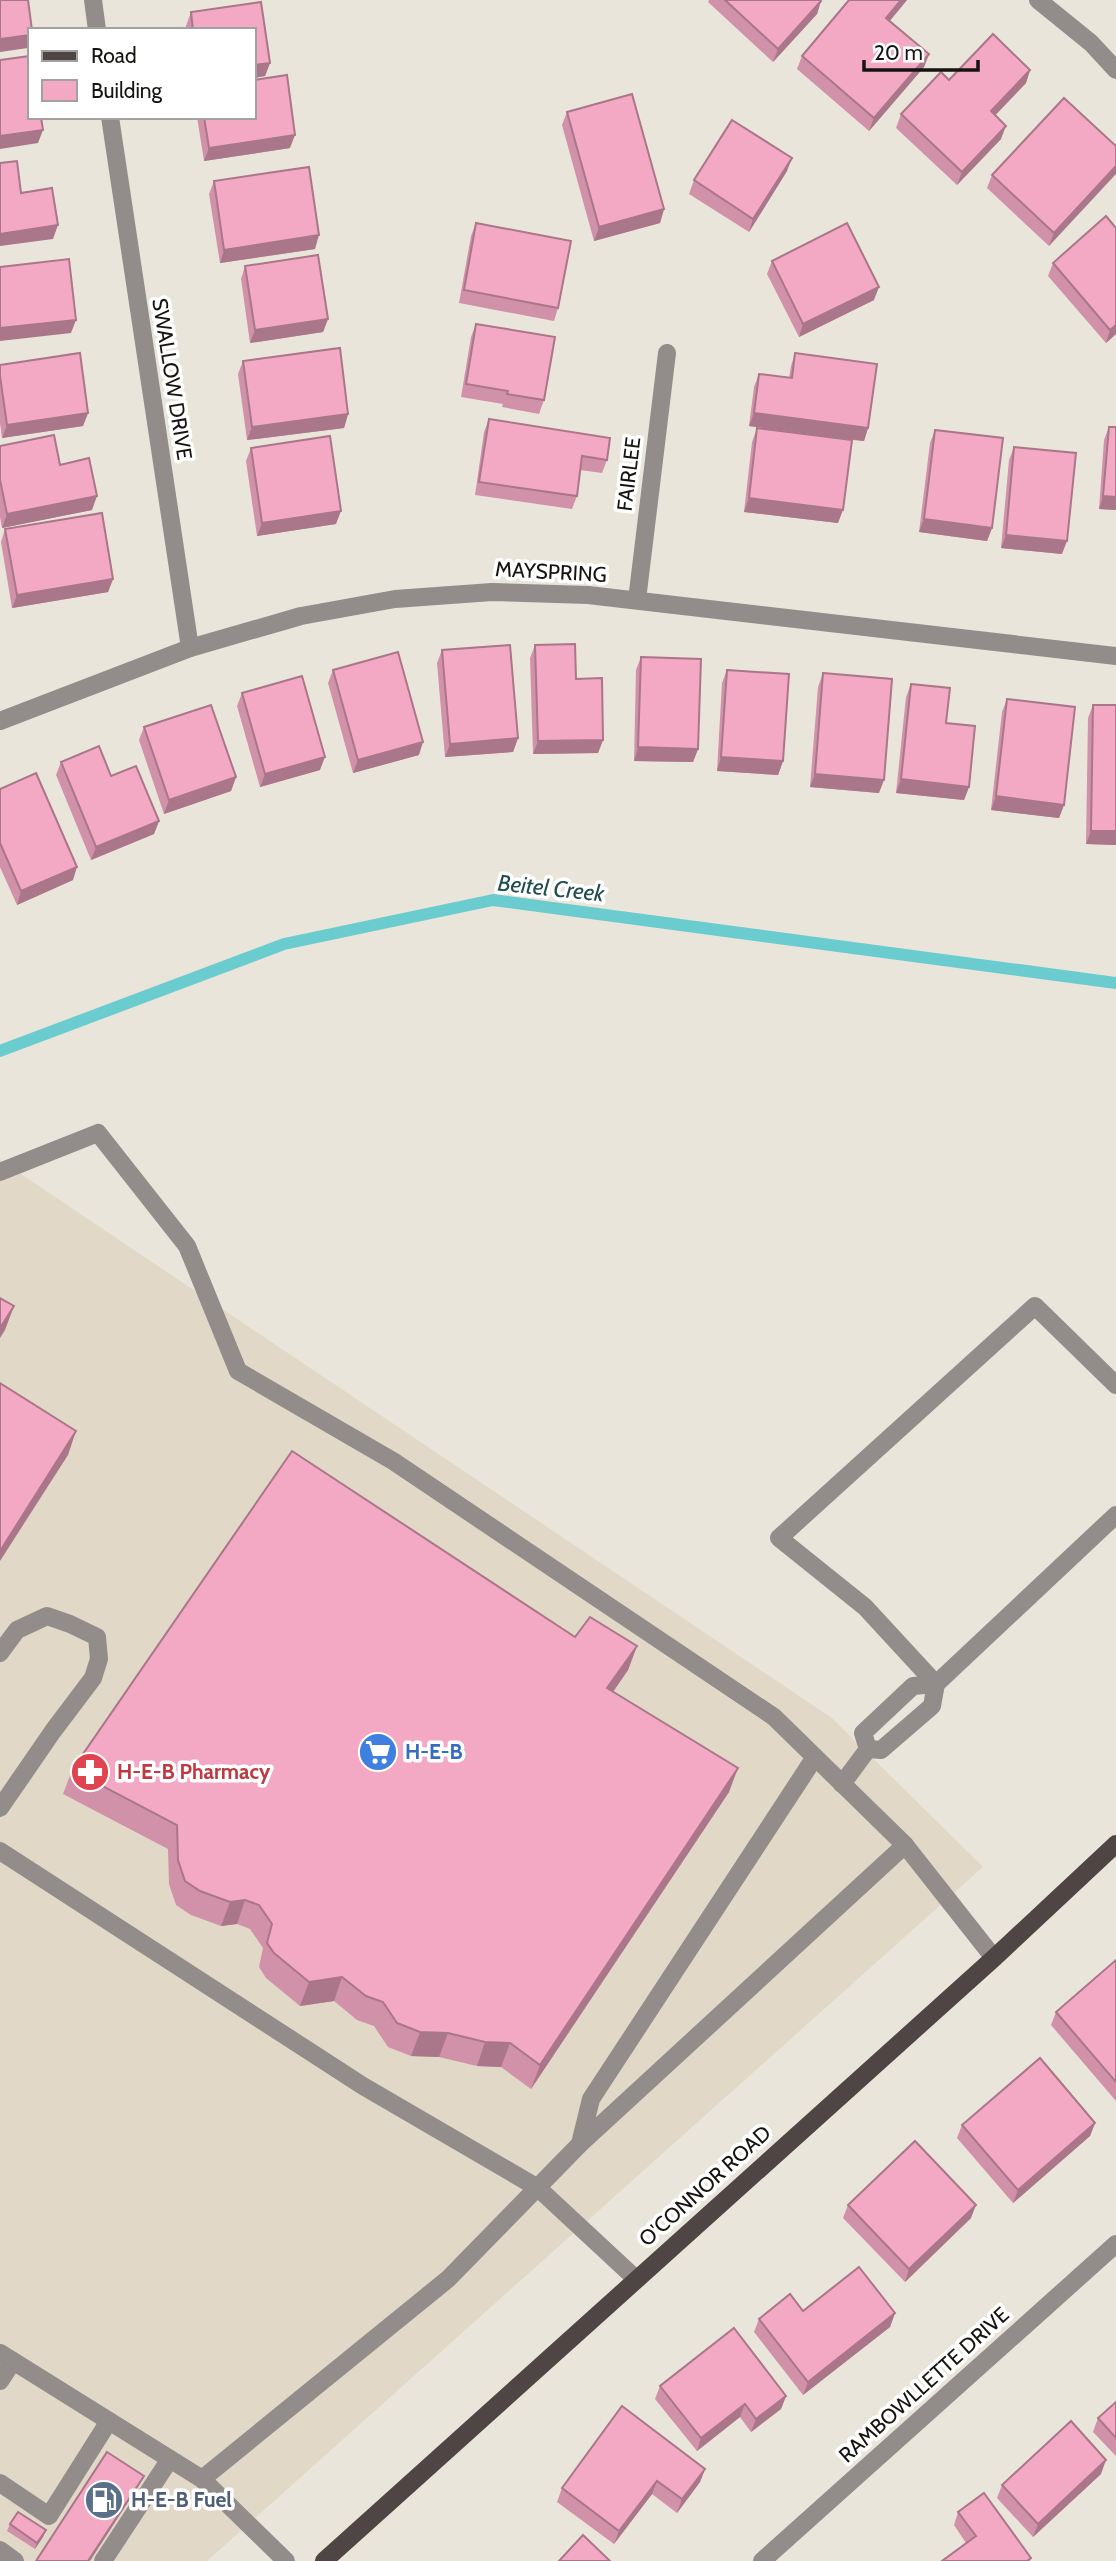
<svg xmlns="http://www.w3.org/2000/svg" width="1116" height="2561" viewBox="0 0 1116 2561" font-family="Cabin,sans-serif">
	<rect width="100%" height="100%" fill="#eae5da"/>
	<path fill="#e2d8c7" d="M0 1160 832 1718 983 1867 207 2561H0Z"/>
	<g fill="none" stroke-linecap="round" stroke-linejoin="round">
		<path stroke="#6accce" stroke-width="12" d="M0 1051 284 944 493 900 1116 983"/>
		<g stroke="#928c8b" stroke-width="18">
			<path d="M93 0 97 30"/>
			<path d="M1038 0 1091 43 1116 70"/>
			<path d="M110 117 190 648"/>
			<path d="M637 600 667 353"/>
			<path d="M0 721 190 648 301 616 395 599 492 592 588 595 1116 656"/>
			<path d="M0 1172 98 1133 187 1246 238 1371 393 1461 774 1717 905 1845"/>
			<path d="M0 1653 17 1630 47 1616 70 1624 97 1637 99 1659 93 1678 53 1731 0 1808"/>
			<path d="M936 1684 865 1607 779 1538 1035 1306 1116 1385"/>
			<path d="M868 1749 863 1733 913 1686 936 1684 1116 1515"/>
			<path d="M868 1749 881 1750 932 1706 936 1684"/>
			<path d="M842 1784 868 1749"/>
			<path d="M0 1851 363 2086 538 2188 636 2279"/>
			<path d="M580 2144 591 2099 815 1757"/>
			<path d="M0 2353 202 2479 286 2561"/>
			<path d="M0 2381 13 2361"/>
			<path d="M202 2479 448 2279 580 2144 905 1845 994 1958"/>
			<path d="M0 2483 49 2516 109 2421"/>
			<path d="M0 2550 15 2561"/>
			<path d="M103 2561 170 2459"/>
			<path d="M762 2561 1116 2244"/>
		</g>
		<path stroke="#4e4544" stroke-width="18" d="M324 2561 994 1958 1116 1844"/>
	</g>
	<g fill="#d191a9">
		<path d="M709 0H820L821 1 817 14 773 62 708 2Z"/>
		<path d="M849 0H907L890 21 929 54 924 67 869 131 797 69 802 56Z"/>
		<path d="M261 2 270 63 265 76 254 78V30H186V26L191 12Z"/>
		<path d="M1030 70 1026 83 995 115 1001 139 957 185 896 128 901 114 949 80Z"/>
		<path d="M567 112 664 209 660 223 594 241 562 125Z"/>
		<path d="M197 117H254L290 148 204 161Z"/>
		<path d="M1116 146 1049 246 987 188 992 175Z"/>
		<path d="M787 171 749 232 689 194 694 180Z"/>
		<path d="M214 181 315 249 220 263 209 194Z"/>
		<path d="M476 223 558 308 554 321 459 303 471 236Z"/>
		<path d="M772 261 874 300 799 337 767 274Z"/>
		<path d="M1053 263 1116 334 1106 343 1048 276Z"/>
		<path d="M245 266 328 319 323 332 250 343 241 279Z"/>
		<path d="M476 324 544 400 539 414 502 407 503 404 461 397 471 337Z"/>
		<path d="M795 353 868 428 864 441 852 440 838 523 744 512 752 442 757 428 848 439 749 426 754 387 759 374 789 378 791 366Z"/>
		<path d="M243 361 348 414 344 428 247 440 238 374Z"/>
		<path d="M0 365 88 413 83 426 2 438 0 423Z"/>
		<path d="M489 419 607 460 602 473 580 470 577 496 572 509 475 495 484 432Z"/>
		<path d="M1109 427 1116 510 1099 509 1104 440Z"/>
		<path d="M935 430 992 528 987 541 919 532 930 443Z"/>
		<path d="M0 446 60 465 92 510 2 528 0 517Z"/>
		<path d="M1014 447 1062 554 1001 548 1009 460Z"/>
		<path d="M251 448 336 524 257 536 246 461Z"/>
		<path d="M5 529 113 579 108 592 12 608 1 542Z"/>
		<path d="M535 645 576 679 603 740 598 753 533 754 530 658Z"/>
		<path d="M442 650 518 738 513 752 445 757 437 663Z"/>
		<path d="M641 657 698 749 693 762 634 761 636 670Z"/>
		<path d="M333 670 419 755 353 773 328 683Z"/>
		<path d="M727 670 783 761 778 775 717 771 722 683Z"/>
		<path d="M823 673 879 793 810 787 818 687Z"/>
		<path d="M911 684 969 787 964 800 896 793 906 697Z"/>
		<path d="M242 693 320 770 260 787 237 706Z"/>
		<path d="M1007 699 1064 805 1059 818 991 810 1002 712Z"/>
		<path d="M1093 705H1116V845L1086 844 1088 718Z"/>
		<path d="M144 727 236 777 231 791 164 814 139 740Z"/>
		<path d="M61 762 111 776 159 821 154 834 91 860 56 775Z"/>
		<path d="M0 789 73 880 17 905 0 867Z"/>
		<path d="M575 1637 637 1646 628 1670 613 1692 729 1792 531 2089 501 2067 477 2066 439 2057 411 2056 388 2047 374 2026 357 2020 334 2001 300 2006 266 1978 259 1967 263 1948 250 1929 237 1924 221 1926 191 1915 176 1905 169 1884 168 1849 63 1794 72 1770Z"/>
		<path d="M1116 1960V2101L1051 2025 1056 2012Z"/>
		<path d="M1095 2123 1090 2136 1013 2203 957 2138 962 2125Z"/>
		<path d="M848 2205 971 2218 905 2282 843 2218Z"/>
		<path d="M803 2311 895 2313 890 2327 803 2395 754 2332 759 2319Z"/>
		<path d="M660 2386 786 2396 781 2409 751 2432 740 2417 697 2451 655 2399Z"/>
		<path d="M1116 2402V2456L1093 2432 1098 2418Z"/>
		<path d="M705 2469 700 2482 677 2513 652 2494 614 2544 557 2502 562 2488Z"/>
		<path d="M1101 2474 1033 2537 997 2498 1002 2485Z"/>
		<path d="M958 2512 1031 2558 1030 2561H942L966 2543 954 2525Z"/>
		<path d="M10 2524 46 2530 43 2537 35 2549 7 2531Z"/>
	</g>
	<g fill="#aa7689">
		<path d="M901 0H907L881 31 886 18Z"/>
		<path d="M821 1 817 14 773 62 778 49Z"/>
		<path d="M30 35V43L28 48 0 52V39Z"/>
		<path d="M929 54 924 67 869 131 874 118Z"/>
		<path d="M270 63 265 76 254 78V65Z"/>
		<path d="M1030 70 1026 83 986 125 991 111Z"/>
		<path d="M1006 126 1001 139 957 185 962 172Z"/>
		<path d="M43 130 38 143 0 149V136Z"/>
		<path d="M295 135 290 148 204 161 209 148Z"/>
		<path d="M792 158 787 171 749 232 753 219Z"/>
		<path d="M1116 166V174L1049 246 1054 233Z"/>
		<path d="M664 209 660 223 594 241 599 227Z"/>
		<path d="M58 225 53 239 0 246V234Z"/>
		<path d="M319 235 315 249 220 263 224 250Z"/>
		<path d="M879 287 874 300 799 337 803 324Z"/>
		<path d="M328 319 323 332 250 343 255 330Z"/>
		<path d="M76 320 71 333 0 341V328Z"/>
		<path d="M1116 325V334L1106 343 1110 330Z"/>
		<path d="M88 413 83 426 2 438 7 425Z"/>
		<path d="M754 413 868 428 864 441 749 426Z"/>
		<path d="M348 414 344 428 247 440 252 427Z"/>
		<path d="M97 496 92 510 2 528 7 514Z"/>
		<path d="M1103 496 1116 497V510L1099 509Z"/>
		<path d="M749 498 843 510 838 523 744 512Z"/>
		<path d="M341 511 336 524 257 536 262 523Z"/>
		<path d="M924 519 992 528 987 541 919 532Z"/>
		<path d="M1006 535 1067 541 1062 554 1001 548Z"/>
		<path d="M113 579 108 592 12 608 17 595Z"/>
		<path d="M518 738 513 752 445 757 450 744Z"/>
		<path d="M603 740 598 753 533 754 538 741Z"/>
		<path d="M423 742 419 755 353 773 358 760Z"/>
		<path d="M638 747 698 749 693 762 634 761Z"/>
		<path d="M325 757 320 770 260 787 265 774Z"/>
		<path d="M721 757 783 761 778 775 717 771Z"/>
		<path d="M815 774 884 780 879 793 810 787Z"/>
		<path d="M236 777 231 791 164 814 169 800Z"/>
		<path d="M901 779 969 787 964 800 896 793Z"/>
		<path d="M996 796 1064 805 1059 818 991 810Z"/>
		<path d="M159 821 154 834 91 860 96 847Z"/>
		<path d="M1091 831H1116V845L1086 844Z"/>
		<path d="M77 867 73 880 17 905 21 891Z"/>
		<path d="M14 1306 5 1330 0 1338V1328Z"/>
		<path d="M76 1431 68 1455 0 1561V1551Z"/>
		<path d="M637 1646 628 1670 599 1712 607 1688Z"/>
		<path d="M738 1768 729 1792 531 2089 540 2065Z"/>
		<path d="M245 1900 237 1924 221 1926 230 1902Z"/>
		<path d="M342 1977 334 2001 300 2006 309 1982Z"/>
		<path d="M420 2032 448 2033 439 2057 411 2056Z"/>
		<path d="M485 2042 510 2043 501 2067 477 2066Z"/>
		<path d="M1095 2123 1090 2136 1013 2203 1018 2190Z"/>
		<path d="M976 2205 971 2218 905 2282 909 2269Z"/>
		<path d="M895 2313 890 2327 803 2395 808 2382Z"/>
		<path d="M786 2396 781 2409 751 2432 756 2419Z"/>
		<path d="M745 2404 740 2417 697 2451 701 2438Z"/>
		<path d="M1106 2460 1101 2474 1033 2537 1038 2524Z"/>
		<path d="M705 2469 700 2482 677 2513 682 2499Z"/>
		<path d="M144 2476 141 2482 90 2561H88Z"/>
		<path d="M657 2481 652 2494 614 2544 619 2531Z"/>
		<path d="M46 2530 43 2537 35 2549 37 2543Z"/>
	</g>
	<g fill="#f3a9c4" stroke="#aa7689" stroke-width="2">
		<path d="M0 0H28L32 30H30V35L0 39Z"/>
		<path d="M725 0H820L821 1 778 49Z"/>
		<path d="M849 0H901L886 18 929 54 874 118 802 56Z"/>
		<path d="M261 2 270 63 254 65V30H193L191 12Z"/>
		<path d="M993 34 1030 70 991 111 1006 126 962 172 901 114 941 72 949 80Z"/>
		<path d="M30 56V117H41L43 130 0 136V60Z"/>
		<path d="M287 75 295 135 209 148 204 117H254V80Z"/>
		<path d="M632 94 664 209 599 227 567 112Z"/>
		<path d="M1064 98 1116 146V166L1054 233 992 175Z"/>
		<path d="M732 120 792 158 753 219 694 180Z"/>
		<path d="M17 161 21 193 52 188 58 225 0 234V163Z"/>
		<path d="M309 167 319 235 224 250 214 181Z"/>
		<path d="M1106 216 1116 228V325L1110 330 1053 263Z"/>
		<path d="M476 223 571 241 558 308 464 290Z"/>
		<path d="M847 223 879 287 803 324 772 261Z"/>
		<path d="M318 255 328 319 255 330 245 266Z"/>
		<path d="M69 259 76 320 0 328V267Z"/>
		<path d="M476 324 555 337 544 400 507 394 508 391 466 384Z"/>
		<path d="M340 348 348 414 252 427 243 361Z"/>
		<path d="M80 353 88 413 7 425 0 376V365Z"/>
		<path d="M795 353 877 364 868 428 754 413 759 374 792 378Z"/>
		<path d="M489 419 610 438 607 460 582 456 577 496 479 482Z"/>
		<path d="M1109 427H1116V497L1103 496Z"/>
		<path d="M757 428 852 440 843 510 749 498Z"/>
		<path d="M935 430 1003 438 992 528 924 519Z"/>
		<path d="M54 435 60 465 89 458 97 496 7 514 0 480V446Z"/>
		<path d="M330 436 341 511 262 523 251 448Z"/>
		<path d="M1014 447 1076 453 1067 541 1006 535Z"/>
		<path d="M102 513 113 579 17 595 5 529Z"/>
		<path d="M575 644 576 679 602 678 603 740 538 741 535 645Z"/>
		<path d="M510 645 518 738 450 744 442 650Z"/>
		<path d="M398 652 423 742 358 760 333 670Z"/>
		<path d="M641 657 701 659 698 749 638 747Z"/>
		<path d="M727 670 789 674 783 761 721 757Z"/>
		<path d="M823 673 892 679 884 780 815 774Z"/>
		<path d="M302 676 325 757 265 774 242 693Z"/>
		<path d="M911 684 950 688 946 723 975 726 969 787 901 779Z"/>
		<path d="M1007 699 1075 707 1064 805 996 796Z"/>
		<path d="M211 705 236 777 169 800 144 727Z"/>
		<path d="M1093 705H1116V831H1091Z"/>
		<path d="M99 746 111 776 136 766 159 821 96 847 61 762Z"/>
		<path d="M36 773 77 867 21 891 0 843V789Z"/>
		<path d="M0 1298 14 1306 0 1328Z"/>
		<path d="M0 1383 76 1431 0 1551Z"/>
		<path d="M292 1451 575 1637 590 1617 637 1646 607 1688 738 1768 540 2065 510 2043 485 2042 448 2033 420 2032 397 2023 383 2002 366 1996 342 1977 309 1982 274 1953 267 1943 272 1924 259 1905 245 1900 230 1902 200 1891 185 1881 178 1860 177 1825 72 1770Z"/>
		<path d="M1116 1960V2082L1056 2012Z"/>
		<path d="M1040 2058 1095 2123 1018 2190 962 2125Z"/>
		<path d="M915 2141 976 2205 909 2269 848 2205Z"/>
		<path d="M859 2267 895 2313 808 2382 759 2319 790 2294 803 2311Z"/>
		<path d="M734 2328 786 2396 756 2419 745 2404 701 2438 660 2386Z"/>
		<path d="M1116 2402V2438L1098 2418Z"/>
		<path d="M622 2406 705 2469 682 2499 657 2481 619 2531 562 2488Z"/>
		<path d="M1071 2421 1106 2460 1038 2524 1002 2485Z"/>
		<path d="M107 2452 144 2476 88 2561H36Z"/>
		<path d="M984 2493 1031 2558 1027 2561H942L976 2536 958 2512Z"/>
		<path d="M18 2512 46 2530 37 2543 10 2524Z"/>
		<path d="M583 2535 610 2561H559Z"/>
	</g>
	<defs>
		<g id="supermarket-disc" transform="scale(2.0125)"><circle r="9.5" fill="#3f7fe0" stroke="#fff"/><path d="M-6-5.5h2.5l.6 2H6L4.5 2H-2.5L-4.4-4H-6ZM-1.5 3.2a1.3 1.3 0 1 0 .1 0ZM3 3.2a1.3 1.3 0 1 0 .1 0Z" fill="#fff"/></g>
		<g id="pharmacy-disc" transform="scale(2.0125)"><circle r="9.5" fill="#e0444e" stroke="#fff"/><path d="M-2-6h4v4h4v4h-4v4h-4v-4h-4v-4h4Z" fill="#fff"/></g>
		<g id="fuel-disc" transform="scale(2.0125)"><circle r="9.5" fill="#5c6f8a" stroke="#fff"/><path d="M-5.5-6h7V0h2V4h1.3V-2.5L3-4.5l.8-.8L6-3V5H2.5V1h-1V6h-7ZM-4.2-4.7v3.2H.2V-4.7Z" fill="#fff"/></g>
	</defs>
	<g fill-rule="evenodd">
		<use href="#supermarket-disc" x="378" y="1752"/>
		<use href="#pharmacy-disc" x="90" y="1772"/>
		<use href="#fuel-disc" x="104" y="2500"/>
	</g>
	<g text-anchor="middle" stroke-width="7" stroke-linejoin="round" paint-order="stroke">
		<g font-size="21" fill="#161411" stroke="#fff">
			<text transform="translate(172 379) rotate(81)" y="7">SWALLOW DRIVE</text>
			<text transform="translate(629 474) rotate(-83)" y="7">FAIRLEE</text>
			<text transform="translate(551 572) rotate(3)" y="7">MAYSPRING</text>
			<text transform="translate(705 2186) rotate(-42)" y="7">O'CONNOR ROAD</text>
			<text transform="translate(924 2385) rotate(-42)" y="7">RAMBOWLLETTE DRIVE</text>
		</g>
		<g font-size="21" font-weight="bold" fill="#366cbe" stroke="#fff" text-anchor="start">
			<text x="405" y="1759">H-E-B</text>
		</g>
		<g font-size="21" font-weight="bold" fill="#be3a42" stroke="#fff" text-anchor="start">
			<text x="117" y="1779">H-E-B Pharmacy</text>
		</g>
		<g font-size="21" font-weight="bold" fill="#4e5e75" stroke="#fff" text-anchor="start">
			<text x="131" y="2507">H-E-B Fuel</text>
		</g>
		<g font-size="23" font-style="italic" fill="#204d4e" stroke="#fff">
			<text transform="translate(551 888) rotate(6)" y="8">Beitel Creek</text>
		</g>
	</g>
	<rect x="28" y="28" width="228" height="91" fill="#ffffff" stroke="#a2a1a0" stroke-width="2"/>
	<rect x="42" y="51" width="35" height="10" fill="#4e4544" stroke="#a2a1a0" stroke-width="2"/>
	<text x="91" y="63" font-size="21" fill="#161411">Road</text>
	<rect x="42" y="80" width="35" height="21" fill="#f3a9c4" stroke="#a2a1a0" stroke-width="2"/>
	<text x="91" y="98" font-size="21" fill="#161411">Building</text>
	<path d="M864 60v10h114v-10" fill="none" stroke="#161411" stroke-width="3.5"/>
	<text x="874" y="60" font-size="21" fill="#161411" stroke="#ffffff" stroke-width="5" paint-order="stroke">20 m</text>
</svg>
